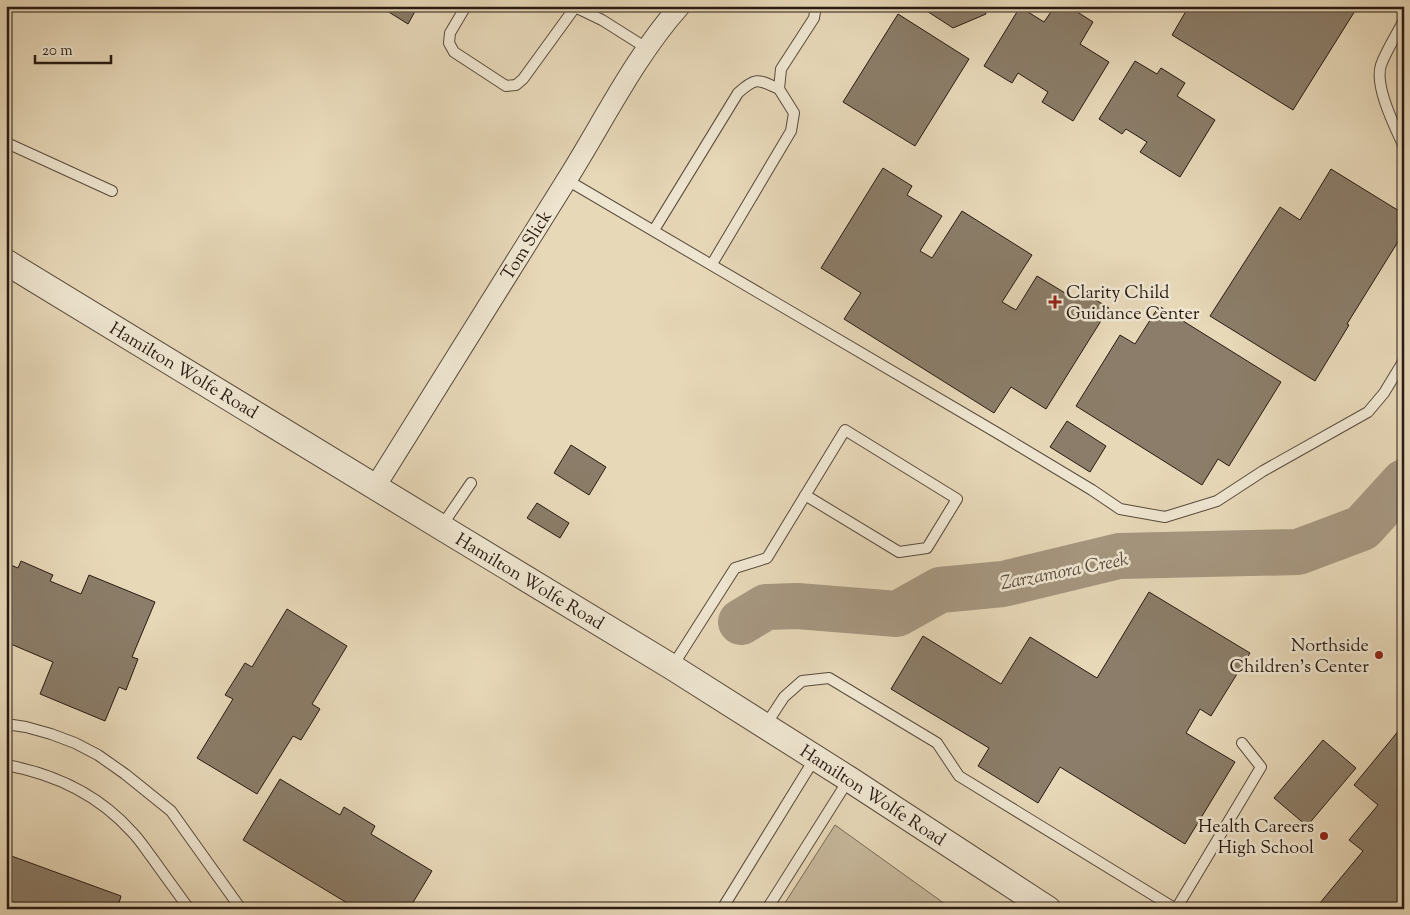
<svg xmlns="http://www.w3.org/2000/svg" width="1410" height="915" viewBox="0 0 1410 915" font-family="'Sorts Mill Goudy',serif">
	<rect width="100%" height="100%" fill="#e7d8b8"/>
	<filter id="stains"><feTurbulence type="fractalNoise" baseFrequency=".004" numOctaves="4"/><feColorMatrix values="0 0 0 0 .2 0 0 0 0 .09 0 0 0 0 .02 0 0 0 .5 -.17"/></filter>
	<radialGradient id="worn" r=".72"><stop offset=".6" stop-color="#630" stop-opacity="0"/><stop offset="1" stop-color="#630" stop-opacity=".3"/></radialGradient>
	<path fill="#c7b89c" stroke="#786958" d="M835 825 952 909H781Z"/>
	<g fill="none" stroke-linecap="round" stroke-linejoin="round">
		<path stroke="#a69780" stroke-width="46" d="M741 622 766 607 797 606 897 614 940 590 1003 584 1119 556 1298 552 1362 528 1404 482"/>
	</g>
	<g fill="#8b7d69" stroke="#281a13">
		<path d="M379 6H418L408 24Z"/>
		<path d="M919 6H983L986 14 953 28Z"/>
		<path d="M1055 6H1068L1093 22 1080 44 1109 62 1073 121 1042 102 1048 92 1018 73 1012 83 984 66 1020 7 1044 22Z"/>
		<path d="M1189 6H1358L1293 110 1172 35Z"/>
		<path d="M898 14 969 59 915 146 843 102Z"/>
		<path d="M1135 61 1157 74 1161 68 1185 83 1177 96 1215 120 1180 177 1140 152 1147 142 1126 129 1122 134 1099 119Z"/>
		<path d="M883 168 912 186 907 195 942 216 920 251 932 258 962 211 1032 255 1002 302 1016 310 1037 276 1075 299 1081 291 1109 308 1046 409 1011 387 994 413 844 319 861 293 821 268Z"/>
		<path d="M1331 169 1404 214V232L1347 324 1349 325 1315 381 1210 316 1280 207 1300 220Z"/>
		<path d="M1159 306 1281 382 1229 466 1218 459 1202 485 1076 406 1120 335 1135 344Z"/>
		<path d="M1067 421 1106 446 1090 472 1050 447Z"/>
		<path d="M571 445 606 467 589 495 554 473Z"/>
		<path d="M537 503 569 523 560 538 527 518Z"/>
		<path d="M21 561 53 575 50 581 81 594 89 575 155 602 132 657 138 659 126 690 119 687 105 721 40 694 53 662 6 642V563L18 568Z"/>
		<path d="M1149 592 1250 653 1211 716 1200 709 1186 733 1235 762 1185 844 1060 767 1038 803 978 766 989 748 891 689 923 636 1001 684 1030 637 1097 678Z"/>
		<path d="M287 609 347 646 312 704 320 709 301 740 293 736 257 794 197 758 233 699 225 695 245 663 252 667Z"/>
		<path d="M1400 729 1404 732V909H1315L1363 851 1349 840 1378 805 1354 785Z"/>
		<path d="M1323 740 1356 768 1307 826 1274 798Z"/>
		<path d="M280 779 340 815 344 807 375 826 371 834 432 871 409 909H357L243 840Z"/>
		<path d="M6 854 121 896 119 903 136 909H6Z"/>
	</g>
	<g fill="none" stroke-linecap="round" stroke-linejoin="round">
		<g stroke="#584a3c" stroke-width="12">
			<g id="service">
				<path d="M466 6 450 33 449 43 454 52 506 86 516 85 523 79 576 6"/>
				<path d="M573 6 602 20 648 49"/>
				<path d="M1404 20C1397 34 1386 51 1381 65 1374 86 1395 127 1404 147"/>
				<path d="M9 144 112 191"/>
				<path d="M567 180 999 434 1092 490 1120 509 1165 517 1217 501 1263 471 1368 412 1384 393 1404 360"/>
				<path d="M654 230 738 93C756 77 758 79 779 89"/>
				<path d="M712 264 791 131 794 113 779 89 781 69 814 18 816 6"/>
				<path d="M441 527 471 483"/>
				<path d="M672 667 735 568 767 558 845 430 957 499 927 548 899 552 805 495"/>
				<path d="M6 724 26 727 51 734 75 743 98 755 125 774 171 811 241 909"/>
				<path d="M765 726 784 697 802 681 829 678 937 743 959 776 1176 909"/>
				<path d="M6 765C55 774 99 795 132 832 140 840 146 850 153 859 165 876 177 892 189 909"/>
				<path d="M722 909 815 758"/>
				<path d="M767 909 849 779"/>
				<path d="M1176 909 1261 767 1242 743"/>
			</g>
		</g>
		<g stroke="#584a3c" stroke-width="22">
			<path id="minor" d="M375 487C439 385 503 283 566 181 602 124 635 56 680 6"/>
		</g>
		<g stroke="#584a3c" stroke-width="27">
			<path id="tertiary" d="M6 262 441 527 672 667 849 779 1048 909"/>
		</g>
		<use href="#service" stroke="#efe6d1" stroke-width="10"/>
		<use href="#minor" stroke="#efe6d1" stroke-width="20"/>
		<use href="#tertiary" stroke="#efe6d1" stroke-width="25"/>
	</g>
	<g fill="#8f2418" stroke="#efe6d1" stroke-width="2">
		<path d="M1052.5 294.5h5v5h5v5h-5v5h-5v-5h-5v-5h5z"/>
		<circle cx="1379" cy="655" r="5"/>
		<circle cx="1324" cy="836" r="5"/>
	</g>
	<g text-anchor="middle" stroke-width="5" stroke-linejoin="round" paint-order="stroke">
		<g font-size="18" fill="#281a13" stroke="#efe6d1">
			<text transform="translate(526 245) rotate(-58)" y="6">Tom Slick</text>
			<text transform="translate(184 370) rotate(31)" y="6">Hamilton Wolfe Road</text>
			<text transform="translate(530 581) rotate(31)" y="6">Hamilton Wolfe Road</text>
			<text transform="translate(873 795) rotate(33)" y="6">Hamilton Wolfe Road</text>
		</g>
		<g font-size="18" fill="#281a13" stroke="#efe6d1" text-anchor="end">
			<text x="1066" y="298" text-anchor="start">Clarity Child<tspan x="1066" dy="21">Guidance Center</tspan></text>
			<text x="1369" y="651">Northside<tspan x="1369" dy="21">Children's Center</tspan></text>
			<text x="1314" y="832">Health Careers<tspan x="1314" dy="21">High School</tspan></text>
		</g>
		<g font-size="19" font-style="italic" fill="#5a4c3f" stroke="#efe6d1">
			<text transform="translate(1064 570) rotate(-11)" y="7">Zarzamora Creek</text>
		</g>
	</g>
	<rect width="1410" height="915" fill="none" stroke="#e7d8b8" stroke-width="25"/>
	<rect x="8" y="8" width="1395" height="900" fill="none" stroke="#281a13" stroke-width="2.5"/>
	<rect x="12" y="12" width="1385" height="890" fill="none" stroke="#281a13"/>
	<path d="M35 55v8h76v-8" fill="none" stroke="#281a13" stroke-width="2.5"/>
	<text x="42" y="55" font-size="15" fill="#281a13" stroke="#efe6d1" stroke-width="4" paint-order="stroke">20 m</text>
	<rect width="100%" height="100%" filter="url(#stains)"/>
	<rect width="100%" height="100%" fill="url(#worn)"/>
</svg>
